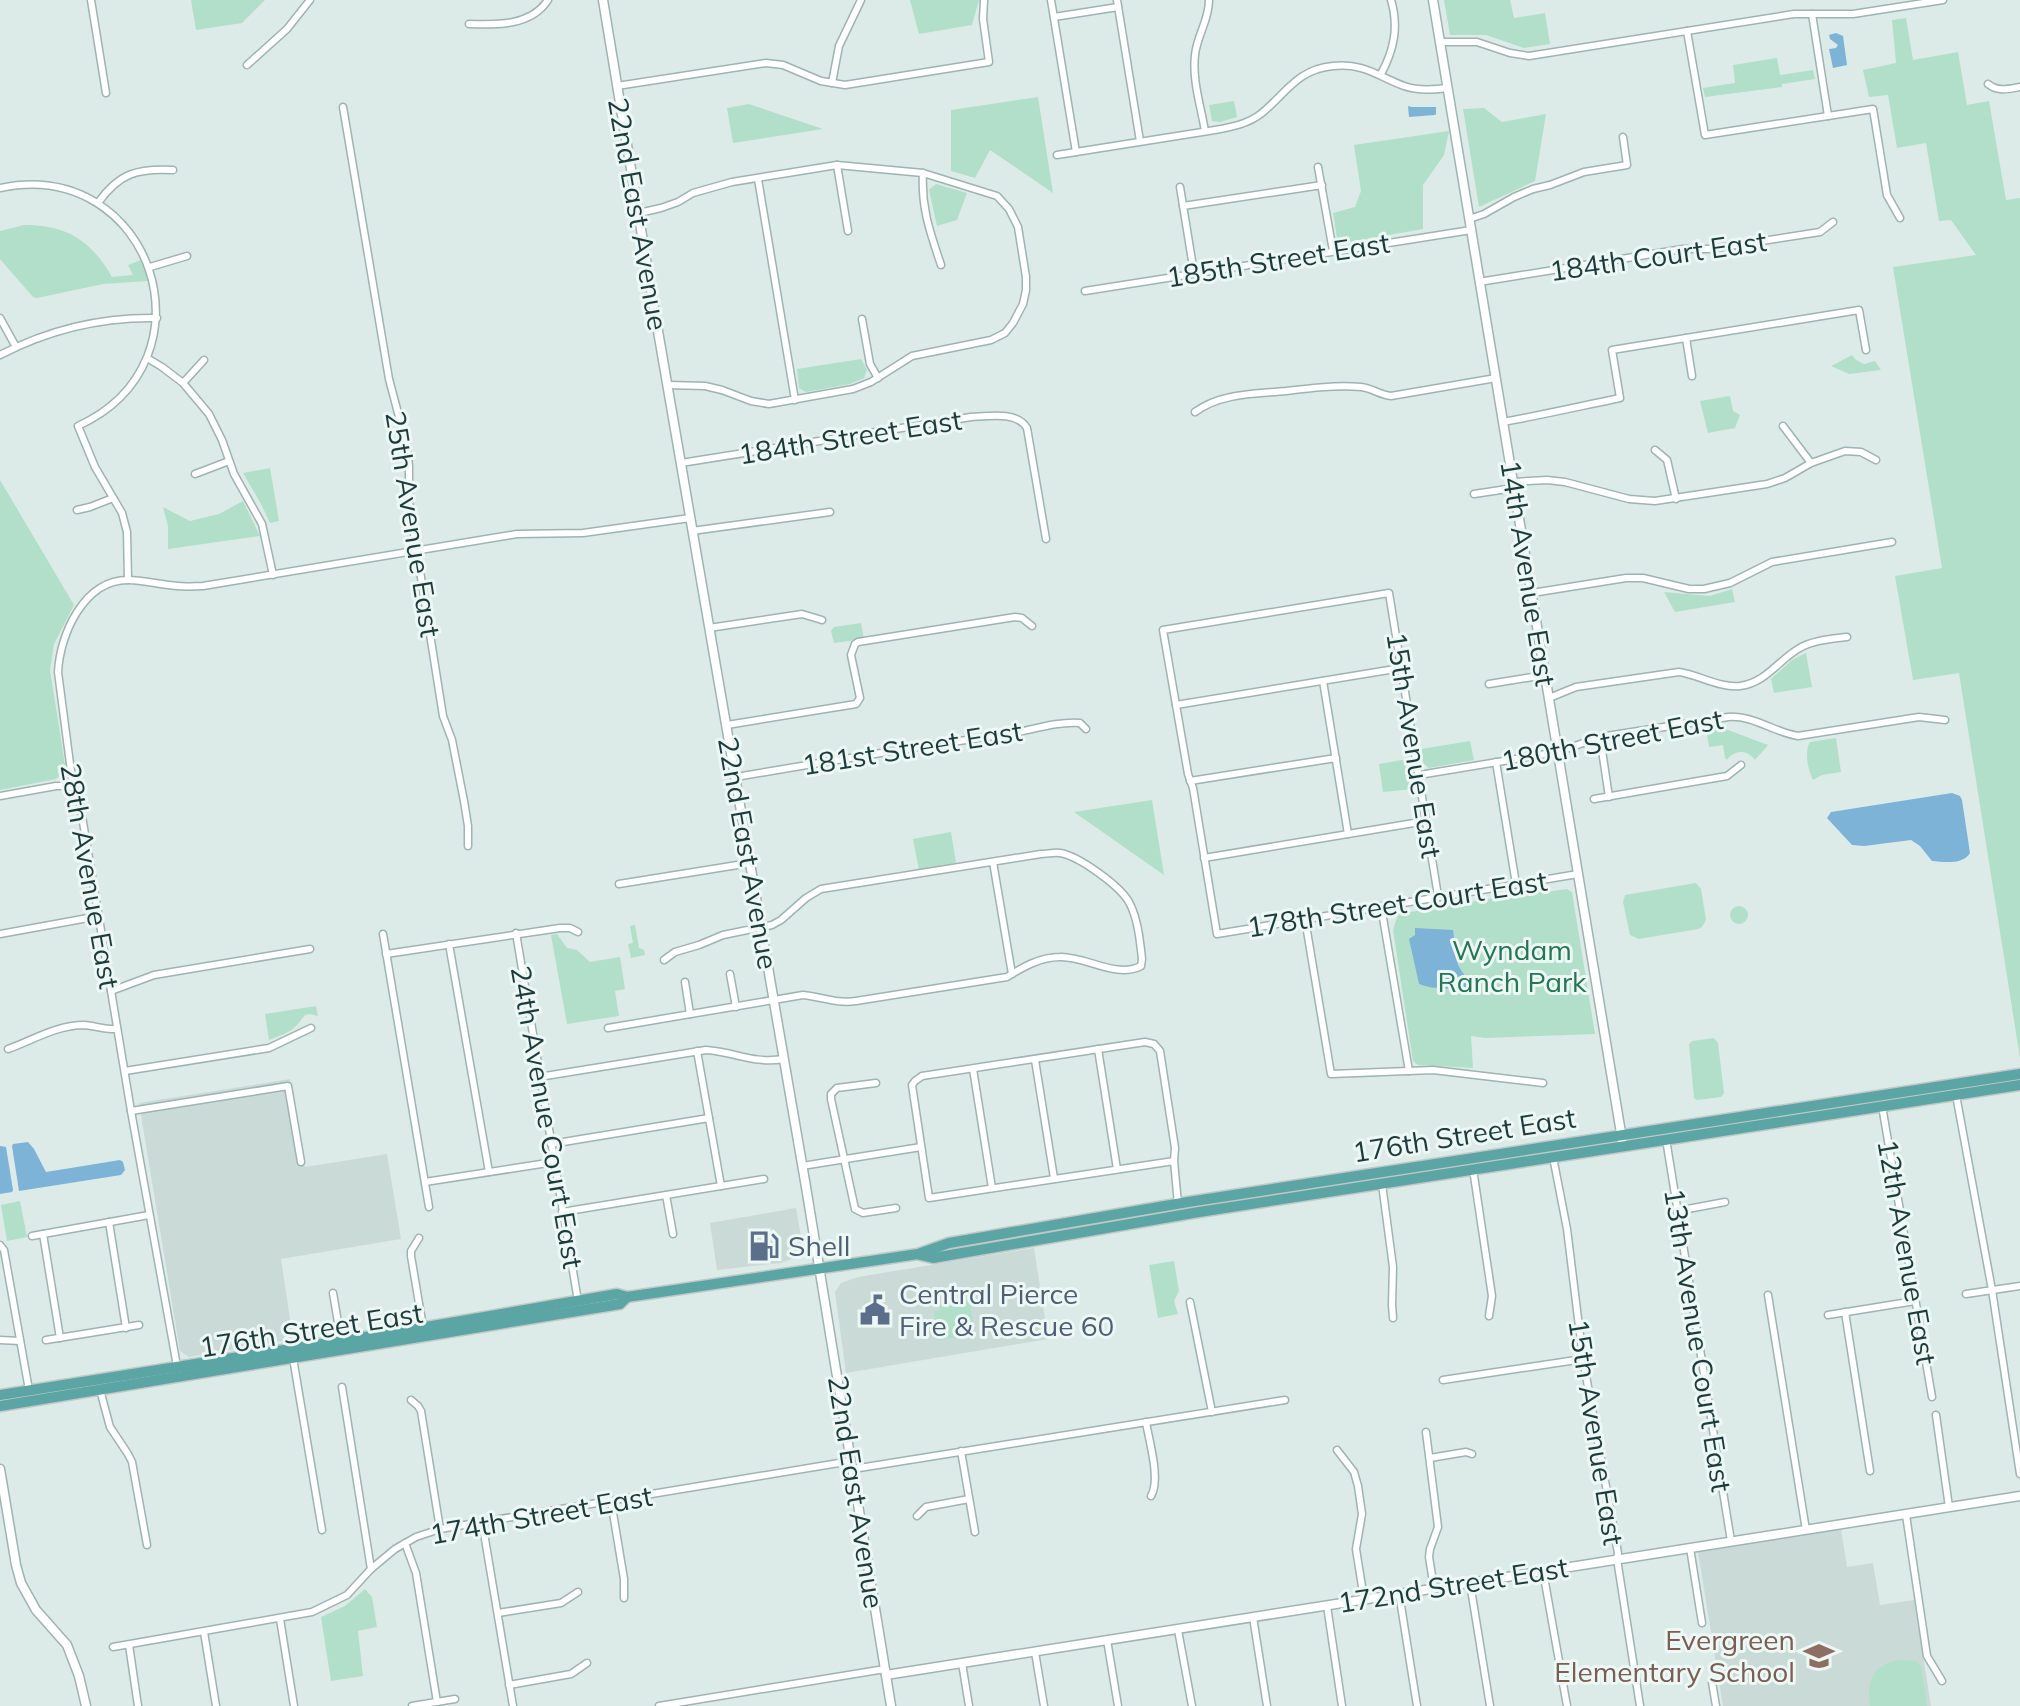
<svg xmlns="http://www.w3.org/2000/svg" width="2020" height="1706" viewBox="0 0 2020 1706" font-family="Mulish,sans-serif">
	<rect width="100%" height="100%" fill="#dcebe8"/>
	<g fill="#cadad7">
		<path d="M290 1079 305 1167 387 1154 401 1239 281 1259 293 1339 189 1357 180 1351 139 1103Z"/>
		<path d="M796 1208 803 1248 797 1257 781 1263 717 1270 710 1223Z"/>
		<path d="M1034 1248 1048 1339 846 1373 835 1292 841 1283 858 1277Z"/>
		<path d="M1841 1529 1847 1567 1873 1563 1880 1605 1914 1600 1931 1706H1723L1698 1552Z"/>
	</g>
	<g fill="#b2dfc9">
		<path d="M191 0H265L242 23 196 30Z"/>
		<path d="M910 0H979L972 25 919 34Z"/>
		<path d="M1444 0H1510L1514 18 1545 13 1550 44 1524 48 1486 35H1450Z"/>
		<path d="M1906 18 1913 60 1958 52 1967 105 1989 101 2006 200 2020 198V1058L1959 673 1913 680 1895 576 1942 568 1893 267 1976 255 1951 220 1939 221 1926 143 1897 148 1888 95 1869 97 1863 70 1896 63 1892 20Z"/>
		<path d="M1777 58 1780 75 1813 70 1815 79 1782 84V87L1705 97 1703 88 1735 83 1733 65Z"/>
		<path d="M1038 97 1053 193 990 150 975 178 951 171V110Z"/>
		<path d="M1234 101 1237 117 1220 122 1212 121 1209 105Z"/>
		<path d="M749 104 823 129 733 143 727 108Z"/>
		<path d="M1484 108 1502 122 1546 114 1535 181 1479 207 1463 109Z"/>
		<path d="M1449 131 1444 155 1423 185V229L1338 244 1333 213 1355 207 1361 191 1354 145Z"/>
		<path d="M936 184 967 193 957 220 937 226 929 190Z"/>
		<path d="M24 225C66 225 91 240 112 277L133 275 128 265 141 260 148 281 103 284 37 298 33 297 0 259V231Z"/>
		<path d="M1852 355 1856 360 1864 364 1875 361 1881 370 1849 374 1831 366Z"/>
		<path d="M861 359 867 370 864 378 850 384 806 392 799 388 797 369Z"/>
		<path d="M1730 396 1733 411 1740 415 1735 428 1708 433 1700 401Z"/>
		<path d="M270 468 279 521 270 523 261 504 243 473Z"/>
		<path d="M0 480 74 605 54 644 50 670 66 771 56 779 0 790Z"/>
		<path d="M243 501 260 536 168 549V526L163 507 190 521 219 514Z"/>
		<path d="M1732 589 1735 602 1675 612 1664 592 1710 596Z"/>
		<path d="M861 623 864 639 834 643 831 631 834 627Z"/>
		<path d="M1806 653 1812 687 1774 693 1771 679 1792 660Z"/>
		<path d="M1720 727 1768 745 1755 760C1747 749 1734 750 1727 760L1725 758 1723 745 1709 747 1706 729Z"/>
		<path d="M1836 738 1841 772 1822 775 1813 780C1808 770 1804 752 1810 742Z"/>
		<path d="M1470 741 1474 760 1429 768 1423 763 1421 749Z"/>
		<path d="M1408 759 1414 789 1383 792 1379 764Z"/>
		<path d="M1152 800 1164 875 1074 812Z"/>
		<path d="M951 832 956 863 919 870 913 839Z"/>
		<path d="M1696 883 1701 889 1706 920 1702 927 1698 929 1639 939 1630 935 1623 902 1625 895Z"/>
		<path d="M1567 889 1572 892 1595 1034 1485 1038 1471 1036 1473 1068 1418 1065 1413 1061 1393 930 1398 914 1537 891 1545 892Z"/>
		<circle cx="1739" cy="915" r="9"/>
		<path d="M635 925 639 948 644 950 645 955 631 958 628 944 633 943 630 926Z"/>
		<path d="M557 934 567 948 577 950 590 962 620 957 625 989 615 991 619 1016 567 1024 551 935Z"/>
		<path d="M316 1006 318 1016C301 1011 305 1018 295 1027 289 1033 276 1037 269 1040L265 1014Z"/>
		<path d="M1714 1038 1718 1043 1724 1093 1721 1097 1697 1100 1694 1098 1689 1044 1692 1041Z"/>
		<path d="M20 1201 27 1237 7 1241 1 1205Z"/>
		<path d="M1174 1261 1179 1291 1174 1301 1178 1314 1158 1318 1149 1265Z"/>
		<path d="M970 1301 974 1332 972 1335 937 1341 934 1311 940 1310V1305Z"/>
		<path d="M365 1589 372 1597 377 1627 358 1631 363 1676 331 1681 321 1617 345 1606Z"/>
		<path d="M1899 1660 1915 1661 1921 1666 1927 1706H1870C1866 1681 1873 1665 1899 1660Z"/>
	</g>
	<g fill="#7db3d7">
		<path d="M1836 33 1843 36 1847 65 1833 68 1829 49 1836 48 1838 45 1830 39 1829 35Z"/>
		<path d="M1408 106 1412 107H1436V114L1435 115 1409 117Z"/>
		<path d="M1952 793 1960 796 1962 800 1970 853C1963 865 1944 862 1932 861L1920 846 1911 840 1864 846 1852 845 1827 818 1831 812Z"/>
		<path d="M1415 928 1453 930 1458 965 1471 986C1456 989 1433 990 1419 984L1409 939 1415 935Z"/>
		<path d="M28 1142 34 1149 46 1172 120 1160 123 1162 125 1170 121 1175 19 1191 12 1146 13 1144Z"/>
		<path d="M0 1146 6 1147 13 1190 12 1192 0 1194Z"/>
	</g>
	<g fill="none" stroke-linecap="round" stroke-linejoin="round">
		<g stroke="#9fb3b1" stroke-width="9">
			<g id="minor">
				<path d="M91 0 106 93"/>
				<path d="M1051 0 1076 152"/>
				<path d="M1117 0 1140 141"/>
				<path d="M1812 14 1828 116"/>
				<path d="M1054 17 1118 7"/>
				<path d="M469 24C497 25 531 26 548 0"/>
				<path d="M1687 31 1705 135 1873 109 1887 195 1900 218"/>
				<path d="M1440 42H1477L1510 53 1529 56 1794 14H1853L1943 0"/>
				<path d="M247 65 287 29 310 0"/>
				<path d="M1381 74C1394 50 1399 27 1391 0"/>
				<path d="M832 83 839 46 861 0"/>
				<path d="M1988 84C1998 92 2008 89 2020 87"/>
				<path d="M617 86 766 63 783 65 821 81 845 85 989 62 983 19 984 0"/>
				<path d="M343 107 389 379 407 447 409 466V502L443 716 452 740 464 801 468 826V846"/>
				<path d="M1205 131C1201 107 1192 80 1195 55 1197 35 1209 21 1209 0"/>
				<path d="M1057 155 1215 130C1232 127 1248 124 1262 113 1286 93 1298 69 1333 66 1365 63 1377 76 1404 86 1418 91 1433 90 1447 88"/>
				<path d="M837 165 848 231"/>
				<path d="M1318 167 1333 251"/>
				<path d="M923 173C921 208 930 232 941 265"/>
				<path d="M758 179 795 400"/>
				<path d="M1180 187 1194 273"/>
				<path d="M0 188C152 156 220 361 78 426L95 467 122 513 127 532 128 580"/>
				<path d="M98 203C119 173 138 168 173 170"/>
				<path d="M1183 206 1322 185"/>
				<path d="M639 213 661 208 678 202 693 193 732 182 837 165 923 173 997 196 1009 209 1018 227 1026 277V290L1023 304 1013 323 1005 333 991 340 912 356 871 382 853 389 769 404 751 401 722 390 705 386 668 385"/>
				<path d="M1469 219 1484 214 1514 197 1533 189 1550 185 1584 172 1627 165 1623 137"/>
				<path d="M150 267 187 256"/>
				<path d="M1479 282 1683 249H1710L1820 232 1833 222"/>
				<path d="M1085 291 1471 230"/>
				<path d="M0 318 16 347"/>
				<path d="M862 319 870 364 878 378"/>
				<path d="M1686 338 1692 376"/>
				<path d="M0 355C50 329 101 317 157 318"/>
				<path d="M147 358 162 367 183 383 209 414 222 440 234 474 262 524 273 575"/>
				<path d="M183 383 204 360"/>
				<path d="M1195 412C1221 393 1255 394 1286 391 1311 388 1336 385 1361 387 1372 388 1380 395 1391 396L1496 378"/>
				<path d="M1503 422C1542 415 1581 406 1620 398L1612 350 1859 310 1866 350"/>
				<path d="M1783 426 1811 463"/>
				<path d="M1655 450 1667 460 1676 499"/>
				<path d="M681 463 971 417C989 416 1017 411 1027 428L1046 539"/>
				<path d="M195 474 229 461"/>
				<path d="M1513 482 1547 480 1565 482 1629 499 1655 501 1767 484 1785 478 1811 463 1845 451 1861 452 1876 460"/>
				<path d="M1474 494 1514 488"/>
				<path d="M77 510 90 507 113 498"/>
				<path d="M692 531 830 512"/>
				<path d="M1532 593 1626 578H1643L1689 589H1704L1730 583 1772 562 1892 542"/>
				<path d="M709 628 802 614 822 620"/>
				<path d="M1323 681 1348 834"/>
				<path d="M1489 684 1545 675"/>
				<path d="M1549 698 1576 687 1679 672C1699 675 1719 688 1740 686 1765 683 1778 661 1798 649 1812 640 1831 639 1847 637"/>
				<path d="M1176 705 1401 668"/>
				<path d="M727 725 856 704 860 698 851 655 855 644 858 642 1015 617 1022 618 1032 626"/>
				<path d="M1600 737 1609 797"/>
				<path d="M1496 762 1516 884"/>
				<path d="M1419 775 1558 752 1600 737 1728 717C1754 715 1773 732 1798 736L1919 717 1945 720"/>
				<path d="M736 777C824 762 912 747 1002 735 1027 732 1054 721 1080 723L1086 729"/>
				<path d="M1190 781 1336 758"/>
				<path d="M68 786 72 779 58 672C60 634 84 580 128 580 144 580 161 585 178 586 186 587 195 586 203 586L517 534 583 533 690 518"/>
				<path d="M68 786 74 789 79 798 131 1111 177 1366"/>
				<path d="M0 796 56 786H68"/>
				<path d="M1594 799 1727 776 1741 765"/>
				<path d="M1204 858 1426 821"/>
				<path d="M993 862 1012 974"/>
				<path d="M619 884 750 863"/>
				<path d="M1438 896 1389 593 1163 630 1188 774 1193 788 1217 934 1578 874"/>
				<path d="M1381 906 1409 1071"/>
				<path d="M1305 919 1331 1074 1433 1070 1543 1083"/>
				<path d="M516 933 578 1301"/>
				<path d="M0 934 99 916"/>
				<path d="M383 934 429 1207"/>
				<path d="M449 944 489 1172"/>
				<path d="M386 954 560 928H570L578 932"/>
				<path d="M730 974 736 1007"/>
				<path d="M685 982 690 1014"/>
				<path d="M111 991 154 975 310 949"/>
				<path d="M608 1028 803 995C823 997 836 1004 856 1001L1007 977C1023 967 1040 957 1060 957 1086 956 1116 979 1141 966L1142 959C1140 941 1138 920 1130 904 1122 887 1079 856 1060 853 1054 852 1047 854 1041 854L821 889 806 898 781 920 772 925 723 935 699 945 675 952 664 960"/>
				<path d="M8 1049C33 1040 57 1025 84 1025 96 1026 106 1030 117 1029"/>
				<path d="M1098 1049 1117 1169"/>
				<path d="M697 1051 721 1186"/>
				<path d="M1035 1060 1054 1178"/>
				<path d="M973 1069 992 1188"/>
				<path d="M125 1071 269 1048 311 1028"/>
				<path d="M539 1077 706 1050C736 1052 752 1064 784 1059"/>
				<path d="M876 1083 837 1088 831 1094V1099L855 1209 863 1213 896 1208"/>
				<path d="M1956 1095 1992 1290 2020 1474"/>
				<path d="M1882 1106 1932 1397"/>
				<path d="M131 1111 288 1086 301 1162"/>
				<path d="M1666 1139 1731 1541"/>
				<path d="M551 1144 709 1118"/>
				<path d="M1553 1157 1567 1229 1583 1359 1618 1553 1617 1559 1640 1706"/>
				<path d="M1174 1161 929 1198 912 1085 915 1081 922 1076 1145 1042 1154 1044 1160 1051 1175 1148 1174 1161 1178 1204"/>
				<path d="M802 1166 921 1147"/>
				<path d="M1473 1169 1492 1296 1489 1316"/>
				<path d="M425 1182 554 1162"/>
				<path d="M1382 1184 1393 1267 1392 1305 1393 1318"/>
				<path d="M666 1195 673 1234"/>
				<path d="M1677 1211 1725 1202"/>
				<path d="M562 1212 764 1179"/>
				<path d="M109 1222 126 1328"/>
				<path d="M43 1234 60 1338"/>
				<path d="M32 1236 149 1215"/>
				<path d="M419 1238 411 1251V1256L423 1327"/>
				<path d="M0 1245 4 1250 29 1390"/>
				<path d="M333 1293 341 1340"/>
				<path d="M1966 1294 2020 1286"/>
				<path d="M1768 1295 1806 1530"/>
				<path d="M1190 1302 1212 1412"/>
				<path d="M1845 1312 1870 1471"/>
				<path d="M1828 1315 1915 1301"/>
				<path d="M0 1340 20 1341"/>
				<path d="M46 1340 139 1325"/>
				<path d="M293 1358 322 1530"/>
				<path d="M1443 1380 1583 1359"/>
				<path d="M342 1387 371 1569"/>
				<path d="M100 1390 110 1427 128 1454 132 1462 147 1545"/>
				<path d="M411 1400 418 1406 421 1411 440 1529"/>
				<path d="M1936 1415 1949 1507"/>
				<path d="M1146 1422C1149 1441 1161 1480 1151 1496"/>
				<path d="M1426 1432 1438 1527 1430 1549 1429 1557 1434 1588"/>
				<path d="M1337 1450 1354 1472 1358 1486 1362 1514 1356 1549 1364 1599"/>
				<path d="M961 1451 975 1532"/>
				<path d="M1430 1458 1466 1452 1472 1454"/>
				<path d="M853 1469 1285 1400"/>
				<path d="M611 1501 624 1579V1598"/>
				<path d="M1906 1515 1927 1656 1942 1681"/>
				<path d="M917 1516 926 1507 969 1499"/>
				<path d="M482 1521 513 1706"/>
				<path d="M405 1543 416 1573 437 1702"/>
				<path d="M1690 1548 1702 1623"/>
				<path d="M1543 1571 1567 1706"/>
				<path d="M1470 1583 1490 1706"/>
				<path d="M1399 1593 1417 1706"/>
				<path d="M1327 1606 1342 1706"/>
				<path d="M498 1613 561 1603 578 1592"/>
				<path d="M1253 1617 1267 1706"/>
				<path d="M280 1619 294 1706"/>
				<path d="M1178 1630 1192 1706"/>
				<path d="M204 1632 216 1706"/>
				<path d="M1107 1640 1118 1706"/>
				<path d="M129 1645 138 1706"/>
				<path d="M113 1647 312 1612 347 1595 371 1569 395 1549 416 1537 440 1529 851 1461"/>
				<path d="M1035 1652 1044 1706"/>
				<path d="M962 1663 969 1706"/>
				<path d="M1712 1682 1716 1706"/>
				<path d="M509 1685 571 1674 587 1663"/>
				<path d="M412 1706 455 1699"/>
				<path d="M659 1706 885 1669"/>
			</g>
		</g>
		<g stroke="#9fb3b1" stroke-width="11">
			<g id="tertiary">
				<path d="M603 0 654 308 806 1187 891 1706"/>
				<path d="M1433 0 1623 1145"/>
				<path d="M0 1469 16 1565 21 1583 36 1610 67 1645 79 1676 86 1706"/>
				<path d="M886 1675 2020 1496"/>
			</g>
		</g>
		<g stroke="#c0c8c8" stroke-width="13">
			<g id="primary">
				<path d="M920 1255 933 1258 1199 1212 2020 1085"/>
				<path d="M0 1395 397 1332 617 1294 627 1297 918 1254 949 1243 1188 1202 2020 1074"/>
				<path d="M0 1406 620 1304 627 1297"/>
			</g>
		</g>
		<use href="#minor" stroke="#fff" stroke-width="6"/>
		<use href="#tertiary" stroke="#fff" stroke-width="8"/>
		<use href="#primary" stroke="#5ca5a5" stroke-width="10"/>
	</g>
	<defs>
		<g id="fuel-bare" transform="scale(2.4)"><path d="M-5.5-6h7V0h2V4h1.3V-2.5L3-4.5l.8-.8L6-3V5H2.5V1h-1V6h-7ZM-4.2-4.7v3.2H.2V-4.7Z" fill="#5c6f8a" stroke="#edf7f4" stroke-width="2.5" paint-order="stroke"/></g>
		<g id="civic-bare" transform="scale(2.4)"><path d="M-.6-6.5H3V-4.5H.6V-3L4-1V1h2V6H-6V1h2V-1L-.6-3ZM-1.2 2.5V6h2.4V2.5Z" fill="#5c6f8a" stroke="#edf7f4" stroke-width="2.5" paint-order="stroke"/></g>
		<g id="school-bare" transform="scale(2.4)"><path d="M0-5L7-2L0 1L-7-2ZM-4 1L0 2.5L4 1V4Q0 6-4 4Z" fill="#8d6e63" stroke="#edf7f4" stroke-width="2.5" paint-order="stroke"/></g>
	</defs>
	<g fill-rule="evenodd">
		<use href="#fuel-bare" x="764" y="1246"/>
		<use href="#civic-bare" x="875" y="1310"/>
		<use href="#school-bare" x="1819" y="1656"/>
	</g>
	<g text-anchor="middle" stroke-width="6" stroke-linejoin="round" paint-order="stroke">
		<g font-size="28" fill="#1d3b3b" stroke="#edf7f4">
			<text transform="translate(638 214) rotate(80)" y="10">22nd East Avenue</text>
			<text transform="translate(1658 256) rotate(-8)" y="10">184th Court East</text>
			<text transform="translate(1278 260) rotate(-9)" y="10">185th Street East</text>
			<text transform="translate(850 437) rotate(-9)" y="10">184th Street East</text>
			<text transform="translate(413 524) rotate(81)" y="10">25th Avenue East</text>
			<text transform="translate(1528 573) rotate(81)" y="10">14th Avenue East</text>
			<text transform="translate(1612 740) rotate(-11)" y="10">180th Street East</text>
			<text transform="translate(1414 745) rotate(81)" y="10">15th Avenue East</text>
			<text transform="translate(912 748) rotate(-9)" y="10">181st Street East</text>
			<text transform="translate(748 853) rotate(80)" y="10">22nd East Avenue</text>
			<text transform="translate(90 876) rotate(80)" y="10">28th Avenue East</text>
			<text transform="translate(1397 904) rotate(-9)" y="10">178th Street Court East</text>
			<text transform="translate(547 1117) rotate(80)" y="10">24th Avenue Court East</text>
			<text transform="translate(1464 1135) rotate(-9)" y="10">176th Street East</text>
			<text transform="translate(1907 1252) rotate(80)" y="10">12th Avenue East</text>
			<text transform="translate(311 1330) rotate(-9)" y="10">176th Street East</text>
			<text transform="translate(1698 1340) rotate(81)" y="10">13th Avenue Court East</text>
			<text transform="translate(1596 1432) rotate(81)" y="10">15th Avenue East</text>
			<text transform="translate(856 1492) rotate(81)" y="10">22nd East Avenue</text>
			<text transform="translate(541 1515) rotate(-10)" y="10">174th Street East</text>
			<text transform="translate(1453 1585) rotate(-9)" y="10">172nd Street East</text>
		</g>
		<g font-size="28" fill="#237658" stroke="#edf7f4">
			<text x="1512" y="960">Wyndam<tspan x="1512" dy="32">Ranch Park</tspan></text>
		</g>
		<g font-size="28" fill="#4e5e75" stroke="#edf7f4" text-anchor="start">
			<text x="788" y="1256">Shell</text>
			<text x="899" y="1304">Central Pierce<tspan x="899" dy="32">Fire &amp; Rescue 60</tspan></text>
		</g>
		<g font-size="28" fill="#785e54" stroke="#edf7f4" text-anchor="end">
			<text x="1795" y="1650">Evergreen<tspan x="1795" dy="32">Elementary School</tspan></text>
		</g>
	</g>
</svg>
